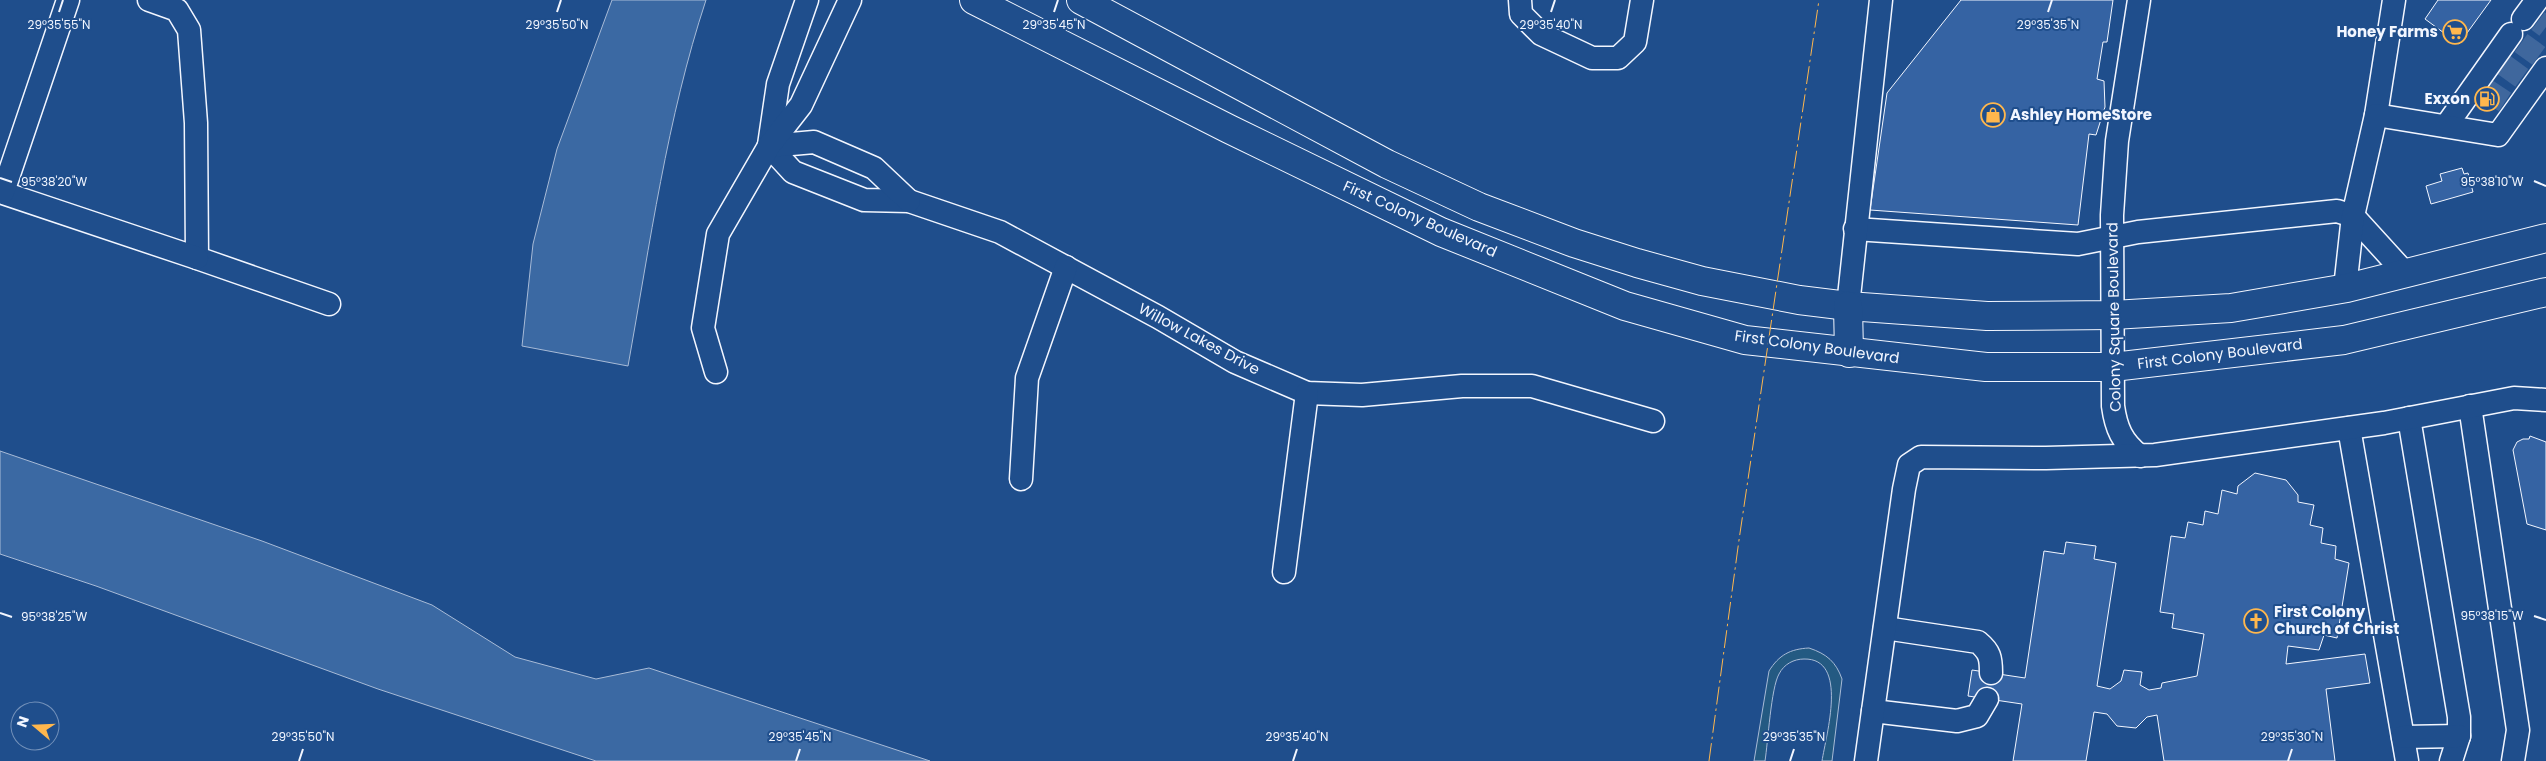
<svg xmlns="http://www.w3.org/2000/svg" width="2546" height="761" viewBox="0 0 2546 761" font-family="Poppins,sans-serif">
	<rect width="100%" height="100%" fill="#1f4e8c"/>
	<path fill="#245a82" stroke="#a8bbd7" d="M1809 648C1827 654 1836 662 1842 679L1832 761H1822C1826 735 1849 658 1804 659 1794 659 1784 664 1779 674 1771 688 1768 742 1765 761H1754L1769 671C1779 655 1790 649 1809 648Z"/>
	<g fill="#3b69a3" stroke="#a8bbd7">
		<path d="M612 0H706C667 118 650 244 628 366L522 346 533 244 557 149Z"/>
		<path d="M0 451 262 541 432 605 515 657 596 679 649 668 930 761H596L378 689 96 586 0 554Z"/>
	</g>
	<g fill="#3563a3" stroke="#f2f6ff">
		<path d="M1961 0H2113L2107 42H2103L2097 79 2104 81 2105 107 2096 135 2089 134 2078 225 1870 210 1887 93Z"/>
		<path d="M2438 0H2491L2459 44 2425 19Z"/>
		<path d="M2462 168 2464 174 2468 173 2473 192 2431 204 2426 186 2442 181 2440 174Z"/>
		<path d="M2530 436 2546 442V530L2527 524 2513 450 2517 442 2523 439H2529Z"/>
		<path d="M2255 473 2286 480 2298 495V502L2314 505 2310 525 2323 528 2321 543 2336 546 2335 559 2349 563 2337 638 2324 635 2319 650 2288 646 2286 664 2365 654 2370 683 2326 689 2335 761H2164L2157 715 2147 717 2136 728 2117 726 2107 714 2094 712 2086 761H2013L2022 704 1968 696 1972 670 2025 678 2044 551 2064 554 2066 542 2096 546 2094 559 2116 563 2097 686 2110 689 2121 681 2124 670 2142 672 2140 685 2149 690 2161 688 2162 683 2197 676 2204 634 2172 628 2174 614 2160 612 2171 536 2185 538 2188 522 2203 525 2205 511 2218 514 2222 490 2237 494 2238 486Z"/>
	</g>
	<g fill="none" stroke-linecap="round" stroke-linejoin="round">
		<g stroke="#3f679d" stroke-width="22" stroke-dasharray="22 11" stroke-linecap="butt">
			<path d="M2538 21 2546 27"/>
			<path d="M2521 43 2539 56"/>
			<path d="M2504 65 2522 78"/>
			<path d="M2487 90 2505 102"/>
		</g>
		<g stroke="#f2f6ff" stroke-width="25">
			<g id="minor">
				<path d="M149 0 177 10 189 30 196 123 197 258 329 304"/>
				<path d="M1520 0 1521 14 1541 34 1592 58H1618L1635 42 1642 0"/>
				<path d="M2139 0 2117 141 2112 215 2113 406C2116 428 2122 442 2140 456"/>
				<path d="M2523 19 2537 0"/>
				<path d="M2376 115 2394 0"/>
				<path d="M2446 126 2511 34"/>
				<path d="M769 145 778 84 807 0"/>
				<path d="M769 146 793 172 864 200 909 201 1000 232 1158 317 1235 362 1307 393 1362 395 1462 386H1532L1653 421"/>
				<path d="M769 146 814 142 874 168 909 201"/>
				<path d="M0 192 197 258"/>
				<path d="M3 192 68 0"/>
				<path d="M1855 229 2078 244 2138 232 2337 211 2353 216 2405 273"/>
				<path d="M2345 288 2353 216 2376 115 2498 135 2546 68"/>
				<path d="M1848 306 1881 0"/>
				<path d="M716 372 703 328 718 234 769 146 801 105 850 0"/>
				<path d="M2470 406 2518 730 2513 761"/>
				<path d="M2409 418 2459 717V736L2451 761"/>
				<path d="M2349 428 2407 761"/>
				<path d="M1021 479 1027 378 1066 267"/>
				<path d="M1284 572 1307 393"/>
				<path d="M1885 628 1978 642C1990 652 1991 658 1991 673"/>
				<path d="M1873 711 1957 721 1977 716 1987 699"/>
				<path d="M2403 737 2459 736"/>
				<path d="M1866 761 1904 489 1909 465 1921 457 2046 458 2155 455 2384 423 2514 398 2546 400"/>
			</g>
		</g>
		<g stroke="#f2f6ff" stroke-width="30">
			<g id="major">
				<path d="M974 0 1229 129 1441 232 1625 306 1745 340 1986 367H2113L2344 340 2546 292"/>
				<path d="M1081 0 1387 164 1479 207 1574 243 1637 263 1702 281 1799 300 1848 306 1987 316 2113 315 2231 308 2347 288 2546 238"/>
				<path d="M1848 306 1849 353"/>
			</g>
		</g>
		<use href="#minor" stroke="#1f4e8c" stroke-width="22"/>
		<use href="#major" stroke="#1f4e8c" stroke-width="28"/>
		<path stroke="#ffb74d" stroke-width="1" stroke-dasharray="18 4 2.5 4" stroke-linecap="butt" d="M1709 761 1739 540 1819 0"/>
	</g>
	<path fill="none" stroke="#f2f6ff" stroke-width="2" d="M59 12 63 0M557 12 561 0M1054 12 1058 0M1551 12 1555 0M2048 12 2052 0M0 178 12 182M2534 181 2546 186M0 613 12 617M2534 616 2546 620M299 761 303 749M796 761 800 749M1293 761 1297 749M1790 761 1794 749M2288 761 2292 749"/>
	<defs>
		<g id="supermarket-ring" transform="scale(1.25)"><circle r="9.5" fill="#1f4e8c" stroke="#ffb74d" stroke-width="1.5"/><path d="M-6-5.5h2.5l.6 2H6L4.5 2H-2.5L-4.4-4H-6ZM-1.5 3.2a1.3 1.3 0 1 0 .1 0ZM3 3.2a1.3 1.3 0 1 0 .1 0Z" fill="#ffb74d"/></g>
		<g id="fuel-ring" transform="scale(1.25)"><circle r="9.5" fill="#1f4e8c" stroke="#ffb74d" stroke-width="1.5"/><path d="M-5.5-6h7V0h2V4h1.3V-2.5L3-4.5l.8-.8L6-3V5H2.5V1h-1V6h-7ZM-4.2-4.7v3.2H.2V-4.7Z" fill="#ffb74d"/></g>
		<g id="shop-ring" transform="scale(1.25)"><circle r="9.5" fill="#1f4e8c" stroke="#ffb74d" stroke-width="1.5"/><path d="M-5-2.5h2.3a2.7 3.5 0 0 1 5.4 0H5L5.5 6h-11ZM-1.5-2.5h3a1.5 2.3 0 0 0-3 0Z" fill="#ffb74d"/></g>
		<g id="church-ring" transform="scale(1.25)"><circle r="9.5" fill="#1f4e8c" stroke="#ffb74d" stroke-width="1.5"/><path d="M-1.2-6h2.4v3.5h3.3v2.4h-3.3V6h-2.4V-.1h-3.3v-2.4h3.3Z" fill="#ffb74d"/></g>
	</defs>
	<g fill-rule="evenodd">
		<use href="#supermarket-ring" x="2455" y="32"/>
		<use href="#fuel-ring" x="2487" y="99"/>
		<use href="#shop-ring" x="1993" y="115"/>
		<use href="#church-ring" x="2256" y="621"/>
	</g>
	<g text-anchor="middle" stroke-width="4" stroke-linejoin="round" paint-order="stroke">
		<g font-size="15" font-weight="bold" fill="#f2f6ff" stroke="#1f4e8c" text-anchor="end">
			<text x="2438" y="37">Honey Farms</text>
			<text x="2470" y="104">Exxon</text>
			<text x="2010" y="120" text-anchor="start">Ashley HomeStore</text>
			<text x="2274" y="617" text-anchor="start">First Colony<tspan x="2274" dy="17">Church of Christ</tspan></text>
		</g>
		<g font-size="15" fill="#f2f6ff" stroke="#1f4e8c">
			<text transform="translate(1420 219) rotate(24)" y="5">First Colony Boulevard</text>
			<text transform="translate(2114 317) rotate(-91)" y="5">Colony Square Boulevard</text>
			<text transform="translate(1199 339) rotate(28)" y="5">Willow Lakes Drive</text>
			<text transform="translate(1817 347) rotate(8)" y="5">First Colony Boulevard</text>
			<text transform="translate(2220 354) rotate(-7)" y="5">First Colony Boulevard</text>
		</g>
	</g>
	<g font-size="12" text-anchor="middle" fill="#f2f6ff" stroke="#1f4e8c" stroke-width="4" stroke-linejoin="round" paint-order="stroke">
		<text x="59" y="29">29°35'55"N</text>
		<text x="557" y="29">29°35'50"N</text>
		<text x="1054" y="29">29°35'45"N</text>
		<text x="1551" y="29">29°35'40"N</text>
		<text x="2048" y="29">29°35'35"N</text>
		<text x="2492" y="186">95°38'10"W</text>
		<text x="54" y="186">95°38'20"W</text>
		<text x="2492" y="620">95°38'15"W</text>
		<text x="54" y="621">95°38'25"W</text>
		<text x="303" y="741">29°35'50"N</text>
		<text x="800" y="741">29°35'45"N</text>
		<text x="1297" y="741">29°35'40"N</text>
		<text x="1794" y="741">29°35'35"N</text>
		<text x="2292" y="741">29°35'30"N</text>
	</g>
	<g transform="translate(35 726) rotate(289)"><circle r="24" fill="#1f4e8c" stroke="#7391ba"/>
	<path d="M0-4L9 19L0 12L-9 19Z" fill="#ffb74d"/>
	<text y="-8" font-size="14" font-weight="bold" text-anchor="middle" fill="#f2f6ff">N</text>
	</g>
</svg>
